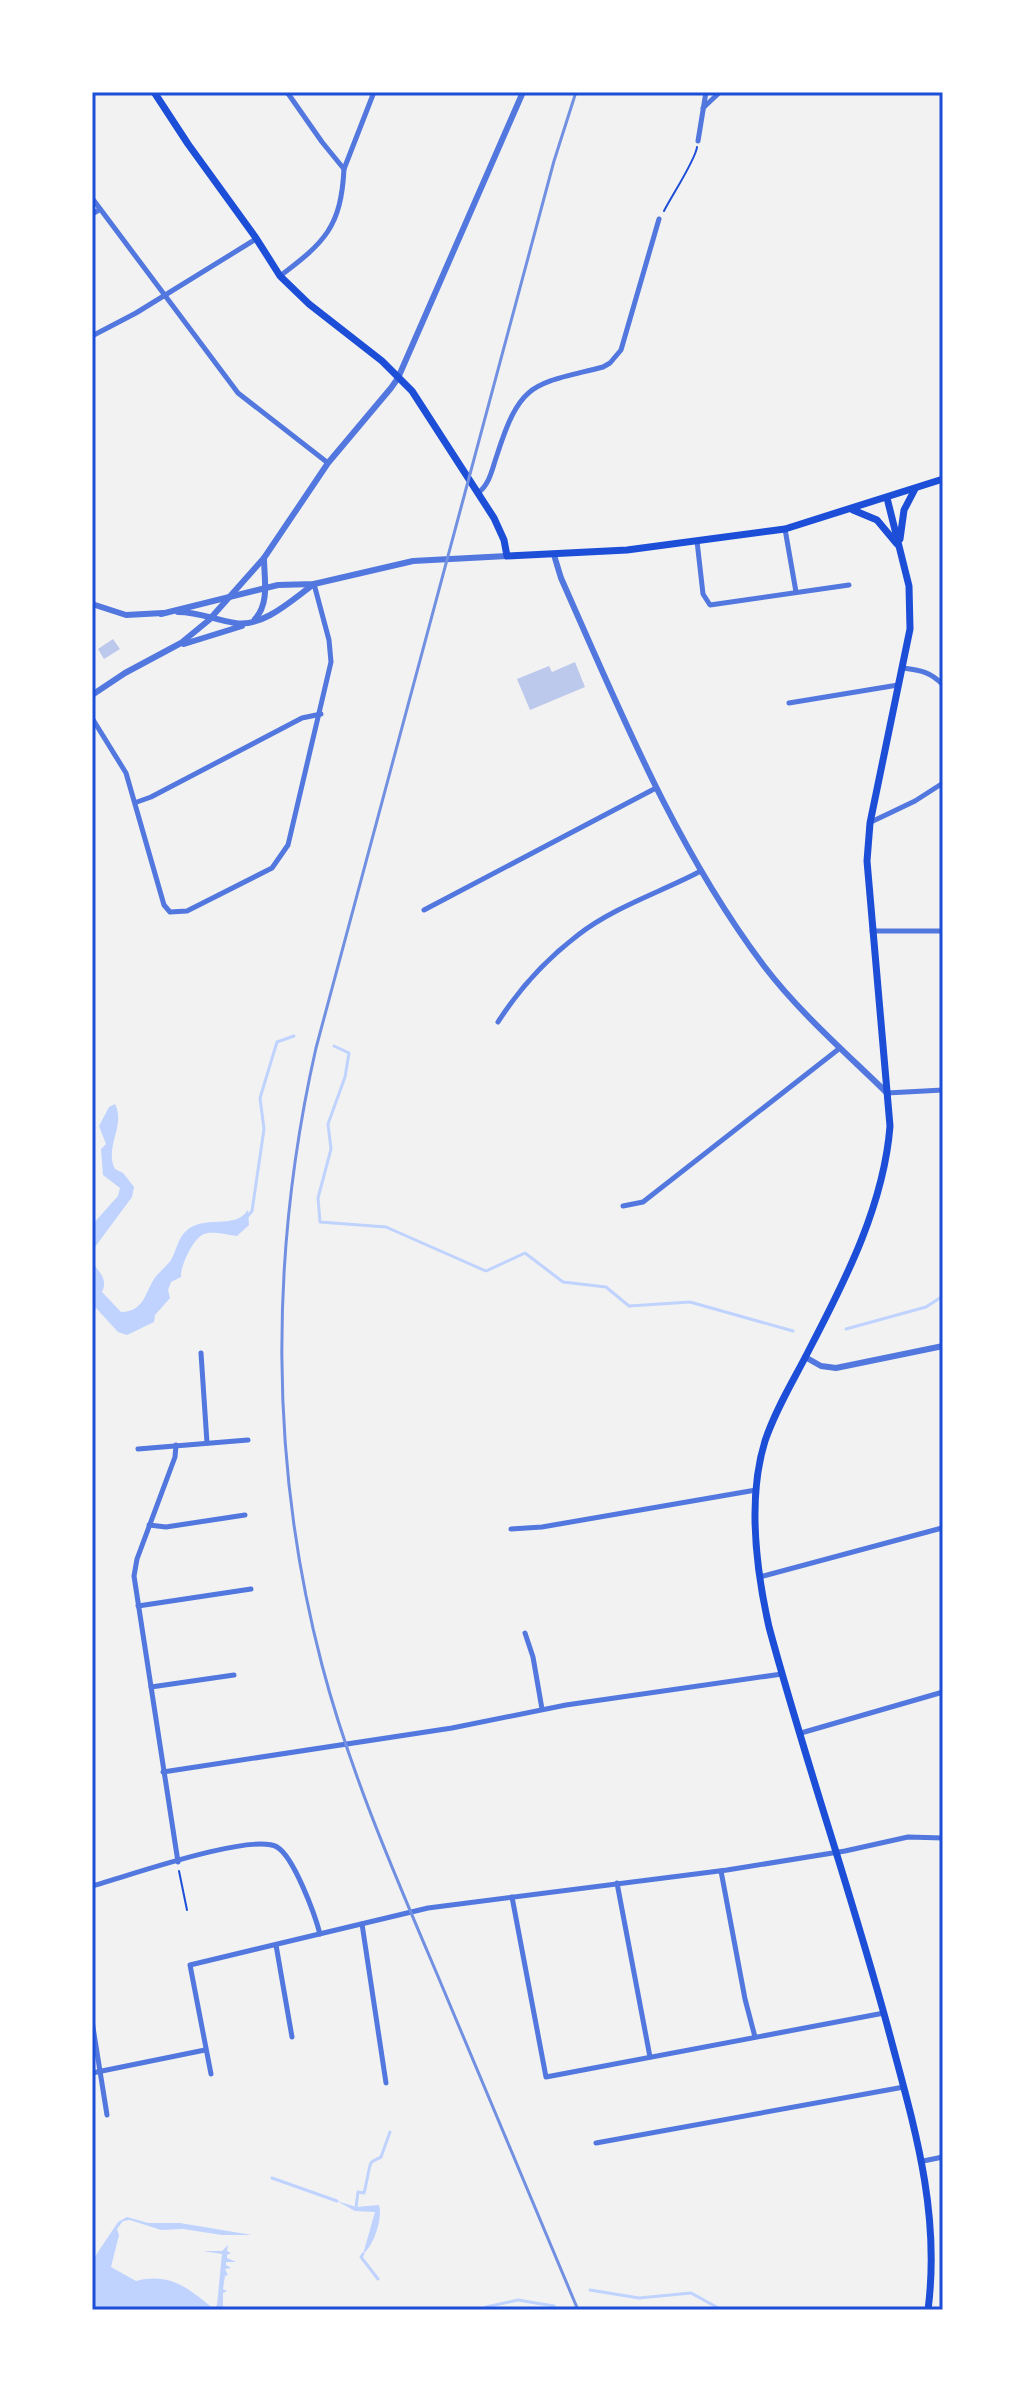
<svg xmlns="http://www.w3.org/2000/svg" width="1035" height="2402" viewBox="0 0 1035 2402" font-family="'Golos Text',sans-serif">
	<rect width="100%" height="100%" fill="#f2f2f2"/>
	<g fill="#bfd3fe">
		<path d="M115 1104C126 1126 104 1147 115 1169L123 1173 134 1187 132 1197 92 1251V1225L118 1196 120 1188 103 1175 101 1149 106 1144 99 1126 109 1107Z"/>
		<path d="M248 1210 249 1225 237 1236C227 1235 211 1230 202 1235 192 1241 180 1267 181 1277L171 1282 168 1290 170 1298 155 1315 154 1322 127 1335 118 1332 96 1308 92 1309V1262C100 1273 108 1279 102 1292L121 1312C143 1312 145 1294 154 1279 159 1272 166 1267 171 1260 176 1251 178 1239 185 1232 204 1213 234 1231 248 1210Z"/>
		<path d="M337 2201 356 2207 379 2205C383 2217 374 2246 363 2254L375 2212 355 2211Z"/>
		<path d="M127 2217 148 2223H180L252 2235H222L183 2229 161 2230 130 2220 123 2221 117 2229 119 2235 111 2267 136 2281C171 2272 189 2289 214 2309L217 2305 222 2254 203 2251H222L228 2245 227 2251 231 2253 227 2255V2258L236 2262H226V2265L231 2268 225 2269 228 2275 225 2276 223 2289 227 2291 223 2293V2310H92V2261L118 2222Z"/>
	</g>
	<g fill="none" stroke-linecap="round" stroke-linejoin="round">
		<g stroke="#bfd3fe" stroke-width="3">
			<path d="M334 1046 349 1053 345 1077 328 1124 331 1149 318 1198 320 1222 386 1227 486 1271 525 1253 563 1282 606 1287 629 1306 690 1302 793 1331"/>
			<path d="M246 1218 252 1211 264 1129 260 1098 277 1042 294 1036"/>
			<path d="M846 1329 926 1307 943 1296"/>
			<path d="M272 2178 337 2201"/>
			<path d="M356 2207 358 2192 364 2193C366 2187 369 2166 371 2163 373 2160 378 2159 381 2157L390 2132"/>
			<path d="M363 2254 361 2257 378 2279"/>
			<path d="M590 2290 639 2298 691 2293 722 2310"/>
			<path d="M484 2310 486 2307 518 2300 554 2306"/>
		</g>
	</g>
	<g fill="#bdc9ec">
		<path d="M113 639 120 649 104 659 98 649Z"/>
		<path d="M575 662 585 687 530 710 517 679 549 666 552 672Z"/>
	</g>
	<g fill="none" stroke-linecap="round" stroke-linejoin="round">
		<g stroke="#1d4ed8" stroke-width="2">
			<path d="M664 211C671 197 696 159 697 147"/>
			<path d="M179 1871 187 1910"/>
		</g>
		<g stroke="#5277de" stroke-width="5">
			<path d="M703 108 720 92"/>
			<path d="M698 141 706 92"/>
			<path d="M344 169 374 92"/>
			<path d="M92 198 238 393 328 463"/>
			<path d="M92 214 99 210"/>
			<path d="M280 276C325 242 341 227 344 169L322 142 287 92"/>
			<path d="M92 336 136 313 256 239"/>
			<path d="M478 493C490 484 492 469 497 455 521 380 533 385 603 367L610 363 621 350 659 219"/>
			<path d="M785 529 796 592"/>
			<path d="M697 541 703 594 710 605 849 585"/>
			<path d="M903 668C920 670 931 672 943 685"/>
			<path d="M789 703 898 685"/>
			<path d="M92 718 126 773 164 905 170 912 187 911 272 868 288 845 331 662 329 640 314 584"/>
			<path d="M137 802 151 797 302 718 321 714"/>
			<path d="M871 822 915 801 943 783"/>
			<path d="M424 910 656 788"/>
			<path d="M872 931H943"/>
			<path d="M498 1022C519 989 548 958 578 935 614 907 661 892 701 871"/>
			<path d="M887 1093 943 1090"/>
			<path d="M623 1206 643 1202 840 1048"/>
			<path d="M201 1353 207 1443"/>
			<path d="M176 1445 175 1457 137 1559 134 1576 178 1862"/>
			<path d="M138 1449 248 1440"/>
			<path d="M149 1525 166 1527 245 1515"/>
			<path d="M511 1529 542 1527 756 1490"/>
			<path d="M760 1577 942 1528"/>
			<path d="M138 1606 251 1589"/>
			<path d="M525 1633 533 1657 542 1709"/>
			<path d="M151 1687 234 1675"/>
			<path d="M801 1733 943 1692"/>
			<path d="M163 1772 452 1728 566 1705 782 1674"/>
			<path d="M721 1871 745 1999 755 2037"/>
			<path d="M617 1883 650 2057"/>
			<path d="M92 1886C125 1877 252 1832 277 1847 294 1857 315 1915 320 1934"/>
			<path d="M512 1897 546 2077 884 2013"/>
			<path d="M362 1924 386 2083"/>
			<path d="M276 1945 292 2037"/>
			<path d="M92 2021 107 2115"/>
			<path d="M92 2073 205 2050"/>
			<path d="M211 2074 190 1965 428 1908 727 1870 845 1851 908 1837 943 1838"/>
			<path d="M596 2143 904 2087"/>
			<path d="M923 2161 943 2157"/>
		</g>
		<g stroke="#5277de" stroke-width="6">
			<path d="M554 555 561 578C620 711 676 849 764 966 799 1012 845 1052 887 1093"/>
			<path d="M92 604 126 615 163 613"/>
			<path d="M178 612C199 612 215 620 235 623 263 628 293 599 314 584"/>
			<path d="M161 614 278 585 314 584 413 561 507 556"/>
			<path d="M255 619C270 603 264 578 264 558"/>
			<path d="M184 644 242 626"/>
			<path d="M92 695 125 673 181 643 209 620 264 558 328 463 391 388 398 378 523 92"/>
			<path d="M805 1357 821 1366 836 1368 943 1346"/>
		</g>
		<g stroke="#1d4ed8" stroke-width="7">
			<path d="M154 92 188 144 256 238 280 276 309 304 382 361 412 391 494 518 504 540 507 556 627 550 785 529 943 479"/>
			<path d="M887 498 909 586 910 629 870 823 867 861 890 1126C884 1204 846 1279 810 1348 795 1378 776 1408 765 1441 747 1499 756 1569 769 1627 807 1768 856 1906 893 2047 917 2136 940 2217 928 2310"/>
			<path d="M853 510 877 520 897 544"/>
			<path d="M900 539 904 510 915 489"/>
		</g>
		<path stroke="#7290e2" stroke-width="3" d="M576 92 554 161 316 1048C270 1251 269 1463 322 1665 350 1772 394 1873 437 1974 484 2086 531 2198 578 2310"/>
	</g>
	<rect width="1035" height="2402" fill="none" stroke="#ffffff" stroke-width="188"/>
	<rect x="94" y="94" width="847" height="2214" fill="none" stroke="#1d4ed8" stroke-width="3"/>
</svg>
